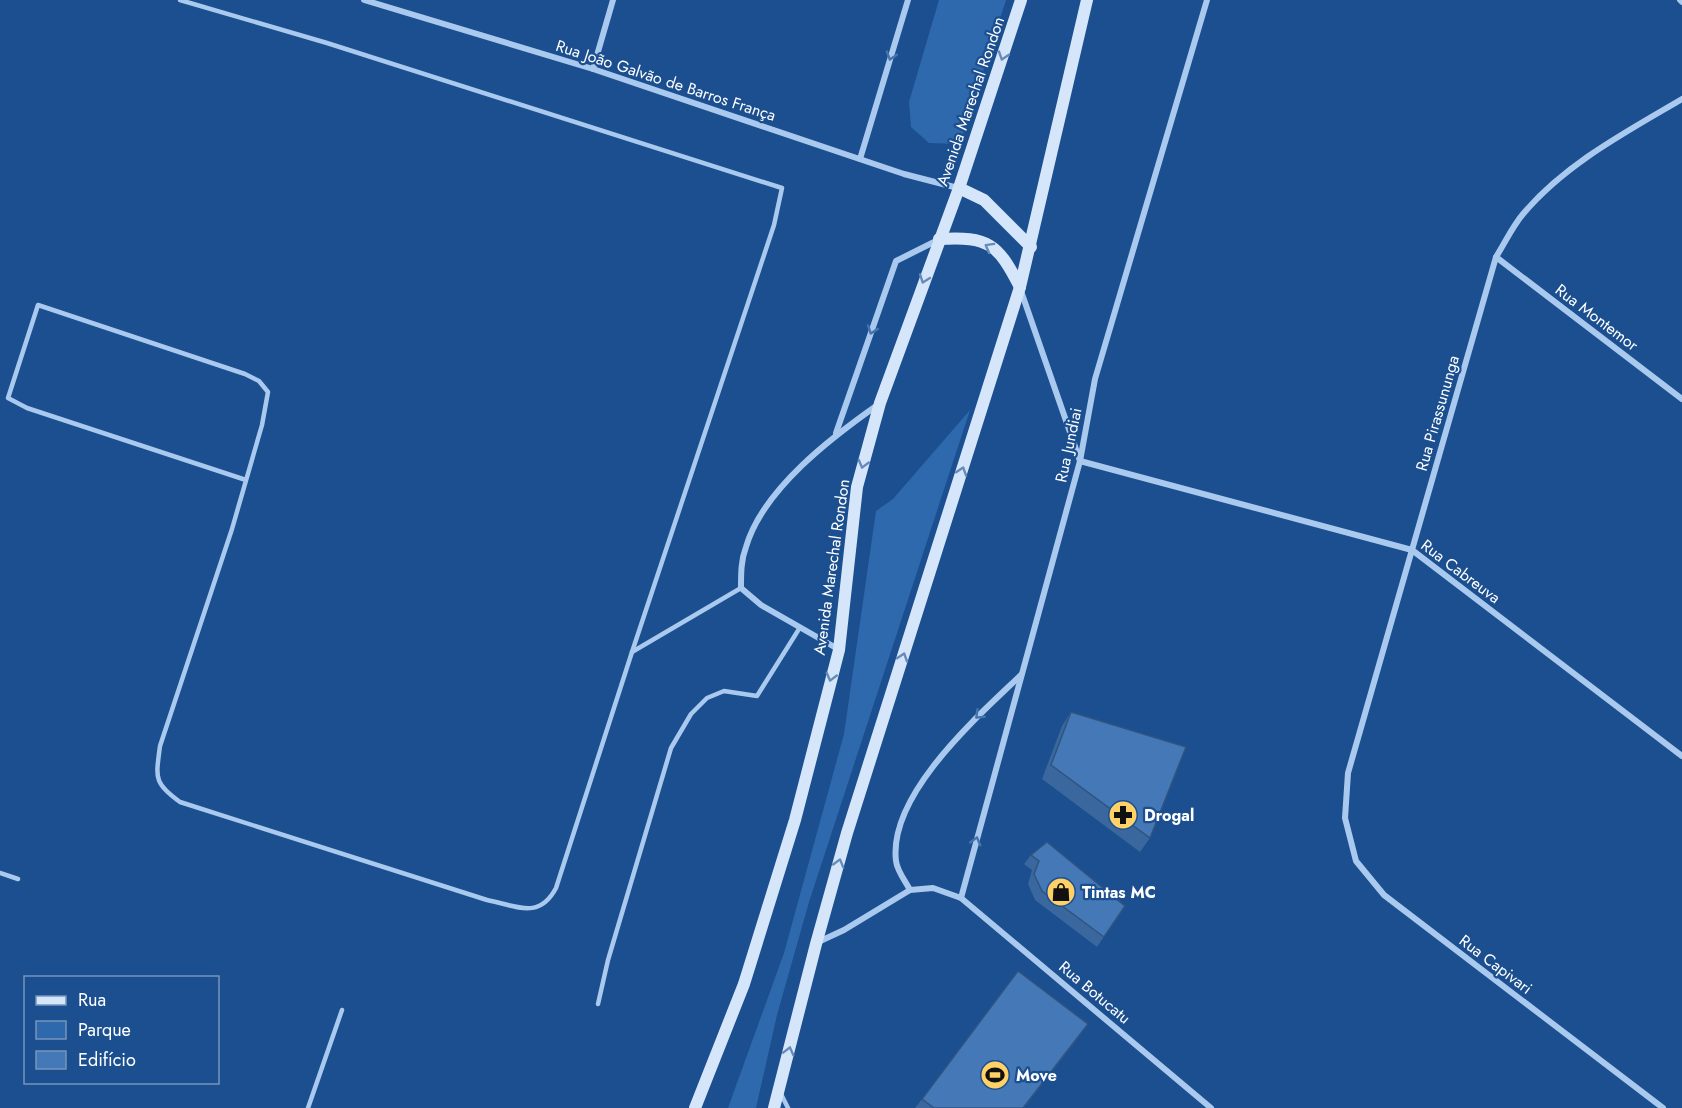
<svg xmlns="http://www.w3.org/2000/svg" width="1682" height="1108" viewBox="0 0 1682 1108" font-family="Jost,sans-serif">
	<rect width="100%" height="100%" fill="#1b4f8f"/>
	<g fill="#2e69ad">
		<path d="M939 0H1006L960 144 929 143 911 127 909 102Z"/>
		<path d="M970 410 809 902 777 1015 756 1108H728L784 953 844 734 876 511 893 499Z"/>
	</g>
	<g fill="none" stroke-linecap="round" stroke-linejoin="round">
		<g stroke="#a9c9ee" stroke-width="4.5">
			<path d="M180 0 327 43 782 188 774 225 632 652"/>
			<path d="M246 480 27 408 8 398 38 305 245 374 259 381 268 392 262 425 232 529 160 746C156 777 153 783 180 802L487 900C517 906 539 920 556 888L632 652 741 588"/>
			<path d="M0 873 18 879"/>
			<path d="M598 1004 608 960 671 748 691 714 707 698 724 691 757 696 799 629"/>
			<path d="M781 1094 788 1108"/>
			<path d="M308 1108 342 1010"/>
		</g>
		<g stroke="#a9c9ee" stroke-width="6">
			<path d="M364 0 593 69 904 174 958 188"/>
			<path d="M1680 0 1682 2"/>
			<path d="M593 69 613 0"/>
			<path d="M860 159 908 0"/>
			<path d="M1496 257 1682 399"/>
			<path d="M1021 291 1080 461 1412 550 1682 756"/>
			<path d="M836 433 896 261 938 240"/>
			<path d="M838 649 761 605 741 588C741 573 741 560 746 547 763 489 832 437 879 404"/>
			<path d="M910 890C906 882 897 871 896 861 888 795 977 717 1021 675"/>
			<path d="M961 898 1080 461 1095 379 1207 0"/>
			<path d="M816 943 844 930 910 890 933 888 961 898 1211 1108"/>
			<path d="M1663 1108 1384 895 1356 861 1345 818 1348 773 1496 257C1505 243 1512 227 1523 214 1565 164 1626 132 1682 99"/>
		</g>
		<g stroke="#d6e6fa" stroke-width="12">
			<path d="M959 188 984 200 1031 247"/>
			<path d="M939 239C989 236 998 244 1020 287"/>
			<path d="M695 1108 744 984 795 820 839 650 857 487 880 403 959 188 1021 0"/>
			<path d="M774 1108 816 944 847 833 1020 287 1087 0"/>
		</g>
	</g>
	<g fill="#3a679d">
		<path d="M1071 712 1150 838 1140 852 1042 779 1062 726Z"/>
		<path d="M1031 855 1125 906 1097 947 1035 900 1028 884 1032 870 1024 864Z"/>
		<path d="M1088 1024 1075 1042 1024 1108H915L922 1099Z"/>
	</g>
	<path fill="#305480" d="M1088 1024 1075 1042 1024 1108H1023Z"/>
	<g fill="#4478b7" stroke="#305480" stroke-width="1.5">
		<path d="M1071 712 1186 747 1150 838 1051 765Z"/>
		<path d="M1047 842 1125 906 1104 937 1042 891 1034 874 1039 861 1031 855Z"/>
		<path d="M1018 971 1088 1024 1023 1108H934L922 1099Z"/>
	</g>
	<defs><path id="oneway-chevron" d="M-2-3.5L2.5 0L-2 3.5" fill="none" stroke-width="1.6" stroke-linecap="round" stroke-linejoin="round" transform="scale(1.5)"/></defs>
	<g stroke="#4674ac">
		<use href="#oneway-chevron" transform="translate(891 56) rotate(107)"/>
		<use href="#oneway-chevron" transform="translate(872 330) rotate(109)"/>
		<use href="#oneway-chevron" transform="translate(979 715) rotate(136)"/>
		<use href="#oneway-chevron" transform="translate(976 841) rotate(-75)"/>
	</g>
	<g stroke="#668bba">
		<use href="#oneway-chevron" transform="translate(1003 56) rotate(108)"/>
		<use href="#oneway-chevron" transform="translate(989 247) rotate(-151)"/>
		<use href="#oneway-chevron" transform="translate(924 279) rotate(110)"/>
		<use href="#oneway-chevron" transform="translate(863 464) rotate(105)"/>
		<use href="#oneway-chevron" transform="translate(962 471) rotate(-72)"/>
		<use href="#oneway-chevron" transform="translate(903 657) rotate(-72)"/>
		<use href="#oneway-chevron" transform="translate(831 677) rotate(105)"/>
		<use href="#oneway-chevron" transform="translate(839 863) rotate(-74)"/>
		<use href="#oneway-chevron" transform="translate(789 1051) rotate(-76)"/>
	</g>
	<defs>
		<g id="pharmacy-disc" transform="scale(1.5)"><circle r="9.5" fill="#ffd166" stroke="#1b4f8f"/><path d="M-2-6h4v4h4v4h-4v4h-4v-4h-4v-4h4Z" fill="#111"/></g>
		<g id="shop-disc" transform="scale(1.5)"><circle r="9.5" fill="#ffd166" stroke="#1b4f8f"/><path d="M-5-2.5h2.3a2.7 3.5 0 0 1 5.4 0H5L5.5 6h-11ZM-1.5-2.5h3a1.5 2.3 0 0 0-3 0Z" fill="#111"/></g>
		<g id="stadium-disc" transform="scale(1.5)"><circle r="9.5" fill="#ffd166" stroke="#1b4f8f"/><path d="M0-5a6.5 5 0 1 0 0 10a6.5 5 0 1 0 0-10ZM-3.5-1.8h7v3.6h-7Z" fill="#111"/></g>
	</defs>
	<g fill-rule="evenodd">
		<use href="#pharmacy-disc" x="1123" y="815"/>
		<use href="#shop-disc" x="1061" y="892"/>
		<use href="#stadium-disc" x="995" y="1075"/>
	</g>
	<g text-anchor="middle" stroke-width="4.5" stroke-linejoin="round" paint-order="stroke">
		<g font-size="16" fill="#fff" stroke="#1b4f8f">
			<text transform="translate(666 80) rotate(18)" y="6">Rua João Galvão de Barros França</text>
			<text transform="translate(970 101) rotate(-71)" y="6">Avenida Marechal Rondon</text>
			<text transform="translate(1597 317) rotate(37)" y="6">Rua Montemor</text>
			<text transform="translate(1437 413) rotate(-74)" y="6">Rua Pirassununga</text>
			<text transform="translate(1068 445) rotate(-78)" y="6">Rua Jundiai</text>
			<text transform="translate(831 567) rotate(-82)" y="6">Avenida Marechal Rondon</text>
			<text transform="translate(1461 571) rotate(37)" y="6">Rua Cabreuva</text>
			<text transform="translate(1496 964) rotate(37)" y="6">Rua Capivari</text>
			<text transform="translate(1095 992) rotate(40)" y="6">Rua Botucatu</text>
		</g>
		<g font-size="16" font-weight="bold" fill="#fff" stroke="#1b4f8f" text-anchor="start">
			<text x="1144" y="821">Drogal</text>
			<text x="1082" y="898">Tintas MC</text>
			<text x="1016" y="1081">Move</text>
		</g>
	</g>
	<rect x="24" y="976" width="195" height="108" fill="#1b4f8f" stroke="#7695bc" stroke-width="1.5"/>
	<rect x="36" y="996" width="30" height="9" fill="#d6e6fa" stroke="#7695bc" stroke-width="1.5"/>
	<text x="78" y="1006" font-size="18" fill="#ffffff">Rua</text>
	<rect x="36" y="1021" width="30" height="18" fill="#2e69ad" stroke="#7695bc" stroke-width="1.5"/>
	<text x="78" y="1036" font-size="18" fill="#ffffff">Parque</text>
	<rect x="36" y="1051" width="30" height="18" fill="#4478b7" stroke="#7695bc" stroke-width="1.5"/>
	<text x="78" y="1066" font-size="18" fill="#ffffff">Edifício</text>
</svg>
